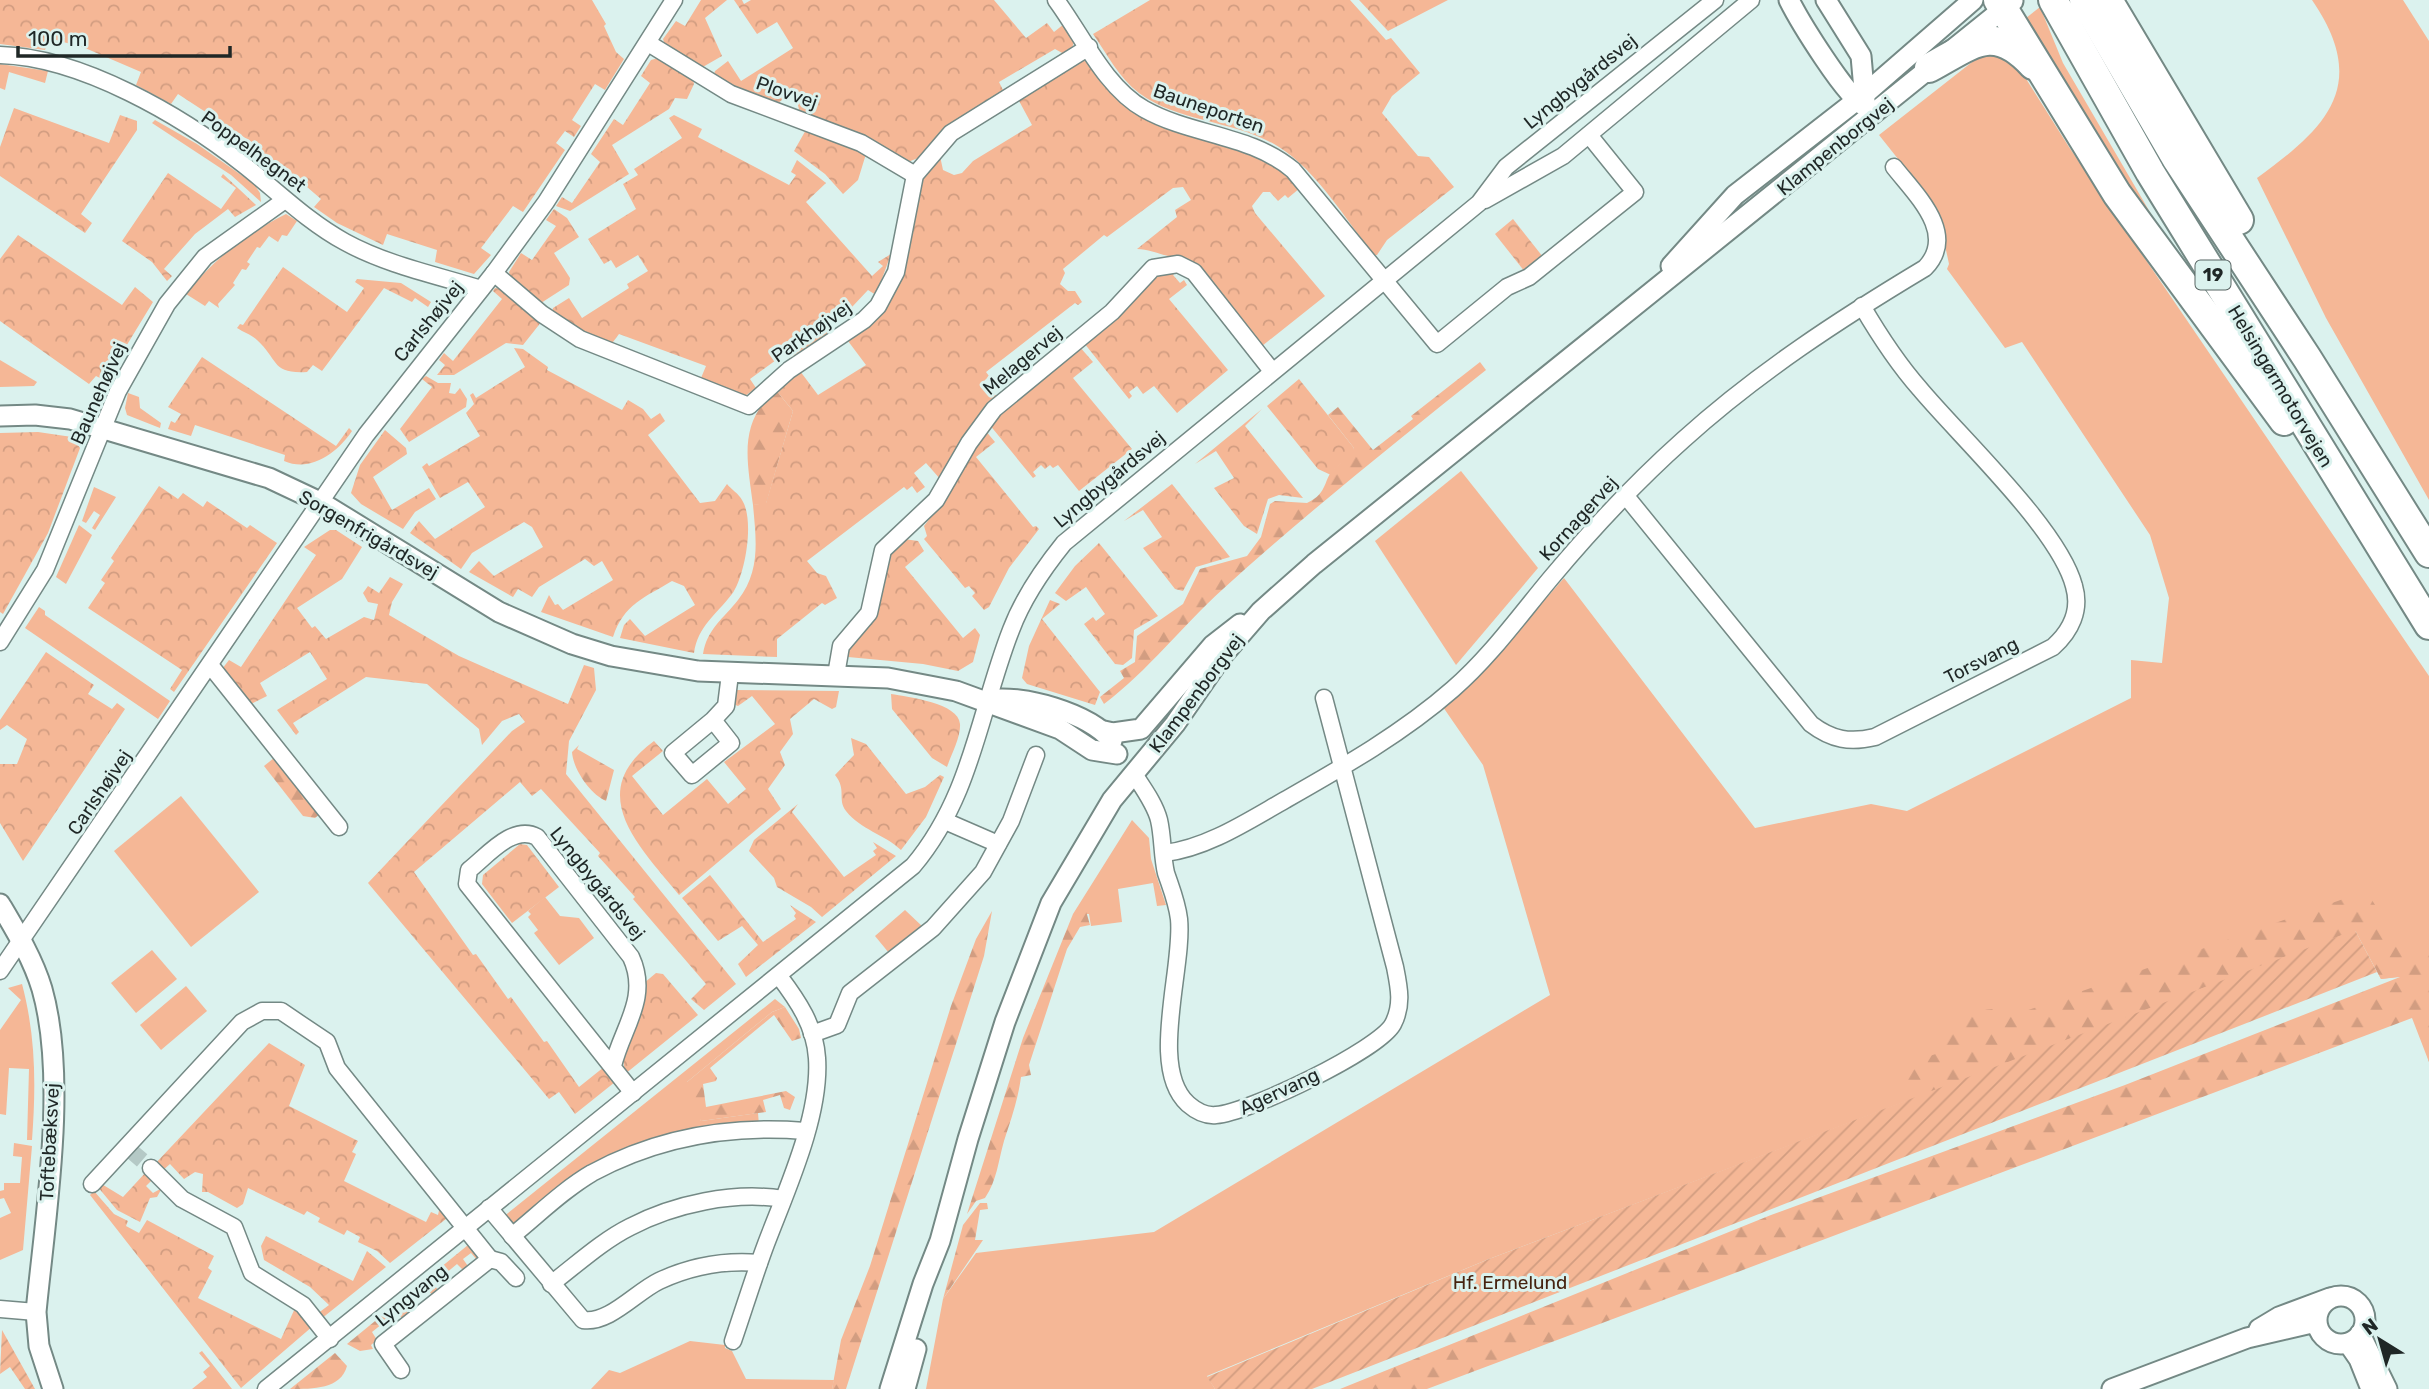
<svg xmlns="http://www.w3.org/2000/svg" width="2429" height="1389" viewBox="0 0 2429 1389" font-family="Rubik,sans-serif">
	<defs>
		<pattern id="forest-firs" width="22" height="20" patternUnits="userSpaceOnUse" patternTransform="scale(1.75)"><rect width="22" height="20" fill="#f5b796"/><path d="M5 1l3.5 6h-7zM16 11l3.5 6h-7z" fill="#d29d81"/></pattern>
		<pattern id="park-crowns" width="20" height="18" patternUnits="userSpaceOnUse" patternTransform="scale(1.75)"><rect width="20" height="18" fill="#f5b796"/><path d="M2 6a3 3 0 1 1 6 0M12 15a3 3 0 1 1 6 0" fill="none" stroke="#d29d81"/></pattern>
		<pattern id="garden-furrows" width="10" height="10" patternUnits="userSpaceOnUse" patternTransform="scale(1.75)"><rect width="10" height="10" fill="#f5b796"/><path d="M-1 1l2-2M0 10L10 0M9 11l2-2" fill="none" stroke="#d29d81"/></pattern>
	</defs>
	<rect width="100%" height="100%" fill="#dbf2ee"/>
	<g fill="#f5b796">
		<path d="M2312 0H2403L2429 41V500L2326 318 2257 178C2326 128 2371 86 2312 0Z"/>
		<path d="M2040 7 2063 63 2186 274 2021 22Z"/>
		<path d="M1990 48 2013 58 2069 147 2429 676V1062L2404 976 2381 979 2356 931 1489 1259 1207 1376 1215 1389H926L943 1299 976 1253 1154 1232 1550 995 1483 765 1443 707 1476 678 1564 578 1755 828 1871 804 1907 811 2131 698V660L2162 663 2169 598 2150 535 2022 342 2005 348 1947 269 1949 264 1937 208 1879 135Z"/>
		<path d="M0 64 48 71 45 83 9 72 5 90 0 88Z"/>
		<path d="M155 120 197 144 254 184 260 193 261 202 231 175 152 123Z"/>
		<path d="M286 214 297 221 287 236 282 235 278 242 269 236 260 248 257 247 247 262 250 264 246 270 242 269 233 283 235 285 218 304 219 308 209 301 205 306 186 294C214 259 246 234 286 214Z"/>
		<path d="M0 360 37 382 34 386 0 387Z"/>
		<path d="M128 393 139 397 140 408 161 423 160 428 127 415 125 408Z"/>
		<path d="M1461 471 1538 568 1456 665 1375 541Z"/>
		<path d="M94 487 116 497 95 530 92 528 100 515 94 511 86 523 82 521Z"/>
		<path d="M79 525 92 535 66 584 56 577Z"/>
		<path d="M39 607 45 611V615L170 701 158 719 25 628Z"/>
		<path d="M181 796 259 892 191 947 114 851Z"/>
		<path d="M1132 820 1149 838 1151 859 1166 905 1157 906 1153 883 1118 889 1122 922 1091 926 1089 914H1073Z"/>
		<path d="M545 897 560 916 579 918 594 938 559 965 534 933 538 930 528 917 531 914 528 911Z"/>
		<path d="M905 910 923 927 889 953 875 936Z"/>
		<path d="M152 950 177 979 136 1013 111 983Z"/>
		<path d="M22 984C36 1037 36 1086 32 1140H27L29 1069 9 1068 6 1115 0 1114V1030L21 1000 8 988Z"/>
		<path d="M186 986 207 1011 161 1050 140 1025Z"/>
		<path d="M775 999 785 1007 772 1012 687 1082 701 1121 758 1113 759 1125 647 1143 514 1226 503 1217Z"/>
		<path d="M14 1143 32 1146 23 1250 0 1260V1218L11 1213 4 1198 0 1199V1191L4 1190V1183H20L22 1157 13 1156Z"/>
		<path d="M690 1341 725 1345V1348L732 1351 746 1379 834 1380 832 1389H591L609 1370 620 1373Z"/>
		<path d="M202 1351 232 1389H192L207 1377 203 1372 210 1366 199 1353Z"/>
	</g>
	<g fill="url(#forest-firs)">
		<path d="M1480 362 1486 370C1397 441 1308 512 1223 589 1182 626 1148 671 1104 704L1100 697 1124 678 1120 671 1135 662 1137 636 1183 604 1200 569 1247 556 1261 537 1270 504 1275 501 1307 503C1329 493 1323 478 1335 468 1342 462 1348 457 1354 448L1328 415 1338 407 1373 450 1413 419 1411 416Z"/>
		<path d="M776 390 793 411 766 504 753 505C747 459 738 423 776 390Z"/>
		<path d="M579 745 577 749 614 770 606 801C590 794 573 769 572 752Z"/>
		<path d="M274 758 320 814 315 818 303 816 264 766Z"/>
		<path d="M2366 891 2407 954H2429V1062L2412 1018 1427 1389H1340L1771 1215 2125 1085 2400 977 2381 979 2355 930 1907 1101 1895 1067 1942 1052 1937 1041C1950 1021 1968 1011 1992 1009L2003 1019Z"/>
		<path d="M992 911 984 956 846 1389H832L841 1340 870 1266 951 1006 976 939Z"/>
		<path d="M1086 911 1090 925 1080 927 1067 949 1029 1065 1031 1075 1021 1077C1018 1100 1011 1119 1004 1141 998 1162 997 1180 985 1198L976 1201 967 1214 1023 1038 1073 914Z"/>
		<path d="M785 1007 799 1029 801 1038 792 1041 774 1015 710 1068 717 1078 716 1081 703 1084 706 1107 786 1091 795 1097 790 1110 784 1108 780 1095 763 1100 766 1112 701 1121 682 1090 687 1082 772 1012Z"/>
		<path d="M980 1203H987L988 1209 980 1210 975 1240H983L943 1299 963 1225Z"/>
		<path d="M468 1245 481 1259 478 1261 471 1253 463 1259 470 1269 465 1272 457 1264 433 1284 440 1292 434 1297 427 1289 404 1307 410 1316 404 1321 397 1312 372 1332 377 1340 371 1345 373 1349 360 1351 347 1344Z"/>
		<path d="M335 1353 347 1366C341 1389 313 1389 290 1389Z"/>
	</g>
	<g fill="url(#park-crowns)">
		<path d="M0 0H592L606 24 604 26 616 52 624 59 605 90 595 84 572 120 581 126 574 137 565 131 556 143 565 150 523 212 513 206 481 248 491 255 474 274 435 262 437 250 387 234 383 245 337 223 314 207 321 199 279 163 271 172 247 152 253 143 178 94 171 104 136 85 141 72 85 48 49 38 45 50 0 44Z"/>
		<path d="M701 0H727L705 18 722 56 701 68 665 45 663 39 676 21 685 26Z"/>
		<path d="M734 0H742L744 4 751 0H994L1026 38 1047 23 1054 32 1064 24 1074 42 1072 48 1064 54 1055 49 999 82 1004 92 949 126 918 158 908 162 800 113 796 98 788 95 777 104 723 84 714 75 715 71 728 61 741 81 793 48 777 22 757 34Z"/>
		<path d="M1150 0H1350L1386 40 1391 38 1420 73 1392 96 1382 113 1418 156 1429 157 1454 187 1387 240 1377 255H1374C1345 219 1318 172 1279 147 1236 120 1179 123 1139 93 1119 78 1107 54 1093 34Z"/>
		<path d="M1359 0H1448L1388 31Z"/>
		<path d="M658 58 693 79 694 84 687 99 675 98 669 109 612 145 629 174 570 211 556 206 562 197 572 203 600 162 591 154 614 119 623 125 650 83 641 76 651 60Z"/>
		<path d="M1083 60 1091 64 1108 87 1272 163 1300 188 1288 198 1285 195 1278 201 1270 192H1263L1252 206 1255 213 1325 296 1262 346 1180 258C1164 257 1151 249 1137 249L1177 217 1175 210 1191 200 1183 187 1173 188 1107 237 1104 235 1063 269 1065 273 1060 284 1068 291H1075L1082 302 1078 305 1075 303 986 372 989 376 982 383V388L999 397 941 480 926 463 914 473 925 487 917 493 912 486 907 490 904 487 807 561 817 573 826 576 837 598 825 605 822 603 777 639V657L703 654C707 629 723 619 738 600 761 571 756 539 753 505L766 503 793 411 776 390 800 371 818 395 866 365 848 341C936 285 885 212 940 156L943 170 954 175 962 173 973 161 1032 125 1018 99Z"/>
		<path d="M14 108 109 143 120 115 137 121V130L81 214 92 223 85 233 0 176V147Z"/>
		<path d="M674 115 702 129 698 137 789 185 796 175 791 172 797 160 826 183 806 202 872 276 883 266 878 262 891 254 876 295 868 290 852 307 824 327 832 334 792 358 783 355 750 379 756 388 745 396 701 378 706 366 619 334 613 342H599L552 313 553 308 569 298 582 318 629 288 627 284 648 271 638 255 616 268 611 260 604 264 588 239 636 209 623 184 638 175 634 169 682 138 669 118Z"/>
		<path d="M807 128 852 145 866 154 858 180 843 194 825 174 794 151Z"/>
		<path d="M168 173 221 209 236 188 221 177 223 174 256 205 235 217 228 209 195 234 164 269 172 276 167 281 152 262 122 241Z"/>
		<path d="M554 209 567 218 579 237 554 253 570 278 569 285 541 303 510 276 509 272 521 253 532 260 556 226 546 220Z"/>
		<path d="M1513 219 1543 257 1525 272 1495 234Z"/>
		<path d="M18 235 122 305 135 287 153 302 122 353 110 383 96 376 89 384 0 321V259Z"/>
		<path d="M283 267 347 312 364 288 355 282 357 279 401 283 431 302 428 307 415 298 412 302 384 288 322 371 313 365 307 372C271 374 279 360 257 340 252 335 243 332 237 328L240 324 243 325Z"/>
		<path d="M1174 269 1176 272 1173 275 1180 283 1184 280 1187 285 1169 299 1228 370 1177 413 1154 386 1143 394 1137 386 1129 392 1132 396 1129 399 1084 343 1156 274Z"/>
		<path d="M495 288 502 289 542 321 523 345 506 343 454 375H437L445 365 439 360 444 353 453 361 502 299 493 291Z"/>
		<path d="M1079 346 1093 362 1073 378 1132 449 1079 491 1058 465 1053 468 1050 465 1045 469 1041 465 1033 472 1036 476 1033 478 989 424Z"/>
		<path d="M514 348 523 349 548 367 547 370 622 410 628 400 643 409 651 419 660 413 665 421 648 435 700 503 715 501 727 484C731 489 739 494 742 500 755 520 745 576 732 594 716 615 698 626 694 653L620 638 624 625 630 619 645 636 695 605 684 586 672 581C644 598 624 604 613 637L541 612 549 595 555 605 558 604 563 610 613 580 602 561 594 566 585 559 539 587 532 597 518 589 513 597 469 572 479 561 494 576 543 547 532 527 524 522 472 553 461 569 410 533 419 521 435 539 485 507 468 482 440 498 422 467 427 463 429 466 480 436 466 413 474 404 470 395 473 393 476 398 525 367Z"/>
		<path d="M202 357 336 446 349 428 352 431C338 452 311 473 284 461L285 455 195 425 191 436 168 429 171 421 175 423 181 414 168 407Z"/>
		<path d="M426 376 438 383H451L449 393 455 394 460 388 467 399 466 407 409 442 400 429 432 387 422 379Z"/>
		<path d="M1299 379 1354 448C1350 462 1336 463 1331 475L1318 469 1267 406Z"/>
		<path d="M1262 409 1245 426 1303 498 1279 495 1268 499 1257 534 1244 526 1214 488 1234 478 1216 451 1195 464Z"/>
		<path d="M385 430 406 448 407 454 373 477 392 510 429 488 436 499 415 512 403 529 361 504 351 493 360 465Z"/>
		<path d="M985 430 995 442 976 457 1033 527 1036 526 1039 529 1009 568 989 607 984 610 972 596 975 593 969 586 965 588 924 539 927 536 924 526 940 505Z"/>
		<path d="M38 432 72 437 80 448 48 533 3 614 0 612V433Z"/>
		<path d="M1172 484 1230 557 1196 567 1183 591 1175 589 1143 548 1162 537 1143 510 1124 521Z"/>
		<path d="M159 486 178 499 183 493 203 507 207 501 247 528 250 525 277 543 174 692 170 689 182 670 88 608 105 583 101 580 114 561 111 558Z"/>
		<path d="M330 530H336L362 547 342 579 297 608 312 628 315 626 326 639 364 617 374 620 378 604 368 602 363 593 368 586 379 593 390 577 403 584 392 602 389 615 459 656 568 704 584 665 594 668 596 690 569 741 566 774 736 984 704 1010 691 999 706 984 633 899 635 897 598 856 600 853 541 789 532 796 520 782 414 872 473 955 476 954 508 999 511 997 544 1042 547 1041 579 1087 604 1067 615 1082 575 1114 559 1092 549 1099 368 883 512 731 525 722 519 714 502 721 482 745 479 729 427 684 366 677 293 723 299 732 296 735 277 710 327 679 310 652 260 683 267 696 251 704 222 669 229 660 241 667 316 555 304 547Z"/>
		<path d="M904 539 918 541 924 551 905 567 963 638 975 628 980 635 973 662 958 671 923 664 848 657 847 648 885 559Z"/>
		<path d="M1099 543 1158 616 1134 630 1132 658 1123 665 1115 664 1084 624 1093 617 1096 621 1105 614 1086 587 1066 601 1055 593 1075 566Z"/>
		<path d="M1050 600 1060 604 1042 619 1100 692 1095 705 1027 684 1022 678 1029 646Z"/>
		<path d="M46 652 94 685 88 694 112 709 117 703 125 709 23 861 0 823V764H17L27 739 7 725 0 730V720Z"/>
		<path d="M734 690 839 691 836 707 832 709 814 699 790 719 793 734 780 752 785 765 768 789 781 809 679 895C639 846 583 793 654 741L663 751 632 776 663 815 707 779 728 804 746 789 724 762 775 724 752 696 738 706 733 704Z"/>
		<path d="M891 694C908 697 959 703 960 724 961 737 951 755 947 767L932 758 892 709Z"/>
		<path d="M851 738 866 744 906 794 925 787 940 775 944 777 926 817 901 850C884 834 861 830 846 811 837 799 847 790 835 775L854 755Z"/>
		<path d="M798 804 792 812 844 877 876 855 873 851 877 848 873 842 896 856 822 917 811 907 777 887 774 878 749 851 754 840Z"/>
		<path d="M520 844 527 845 559 887 512 923 482 884 483 875Z"/>
		<path d="M710 875 763 942 796 919 794 916 796 913 790 905 816 922 746 977 738 964 758 945 742 926 718 941 682 898Z"/>
		<path d="M656 973 663 974 698 1015 625 1074 623 1058 638 1019 644 983Z"/>
		<path d="M269 1043 305 1065 289 1106 358 1141 352 1152 356 1154 344 1181 426 1222 431 1212 438 1215 440 1206 451 1215 390 1263 377 1251 358 1242 360 1237 347 1230 344 1235 318 1222 320 1218 307 1211 304 1215 248 1188 243 1204 237 1208 208 1192H202L203 1174 195 1172 184 1179 170 1164 161 1172 154 1165Z"/>
		<path d="M146 1172 153 1179 146 1186 153 1193 162 1188 157 1197 150 1198 140 1222 117 1210 97 1186 100 1183 123 1197Z"/>
		<path d="M94 1191 114 1214 128 1221 126 1226 139 1233 147 1220 214 1256 208 1268 212 1271 198 1298 281 1339 296 1306 313 1326 241 1388 90 1195Z"/>
		<path d="M266 1236 353 1281 367 1251 386 1267 321 1319 317 1314 329 1305 310 1287 264 1260 261 1246Z"/>
	</g>
	<g fill="url(#garden-furrows)">
		<path d="M2355 930 2377 972 1312 1389H1215L1207 1377 1489 1259Z"/>
		<path d="M2 1330 35 1389H25L10 1367 0 1374Z"/>
	</g>
	<g fill="none" stroke-linecap="round" stroke-linejoin="round">
		<path stroke="#b5c9c6" stroke-width="16" stroke-dasharray="16 8" stroke-linecap="butt" d="M130 1150 151 1168"/>
		<g stroke="#748985" stroke-width="19">
			<g id="minor">
				<path d="M1056 0C1082 35 1105 87 1144 109 1192 136 1250 134 1293 170L1437 344 1507 287 1529 277 1635 192 1589 135"/>
				<path d="M648 43 731 94 861 143 915 175"/>
				<path d="M0 55C81 57 182 116 244 165 277 191 308 222 345 242 387 265 436 275 481 289"/>
				<path d="M1485 200 1563 156 1751 0"/>
				<path d="M494 273 542 314 580 339 749 406 789 370 864 320 878 306 896 272 915 175 951 133 1089 47"/>
				<path d="M1625 495 1811 724C1832 740 1850 743 1875 737L2053 647C2071 631 2081 610 2074 586 2059 529 1960 437 1920 389 1897 363 1879 335 1862 306"/>
				<path d="M0 642 45 570 118 391 167 304 205 257 285 200"/>
				<path d="M210 665 339 827"/>
				<path d="M836 675 841 646 869 613 883 550 936 500 969 443 994 409 1112 312 1153 268 1178 264 1194 272 1272 371"/>
				<path d="M713 720 673 753 692 775 731 743 713 720 726 706 730 674"/>
				<path d="M1134 774C1143 788 1155 804 1159 820 1163 837 1162 856 1166 873 1171 888 1177 902 1179 919 1184 968 1148 1068 1188 1104 1196 1111 1206 1116 1216 1115 1248 1113 1379 1050 1393 1024 1403 1005 1399 987 1395 967L1324 698"/>
				<path d="M945 821 998 844"/>
				<path d="M1165 853C1207 848 1248 821 1285 800 1343 767 1403 733 1453 689 1490 657 1520 615 1551 578 1592 529 1636 482 1683 440 1757 373 1840 319 1925 268 1958 234 1916 195 1894 167"/>
				<path d="M0 971 366 435 494 273 546 202 674 0"/>
				<path d="M812 1034 837 1025 850 993 933 928 983 872 1011 821 1036 755"/>
				<path d="M613 1066C622 1028 650 998 631 957L537 837C513 824 488 855 469 870L467 884 633 1093"/>
				<path d="M151 1168 182 1199 234 1227 252 1273 303 1305 330 1339"/>
				<path d="M92 1184 242 1022 262 1011H281L327 1042 337 1068 490 1259 383 1344 401 1370"/>
				<path d="M489 1208 583 1320C609 1324 636 1292 659 1281 691 1266 724 1260 759 1263"/>
				<path d="M512 1236C538 1215 563 1190 592 1173 659 1137 730 1125 805 1131"/>
				<path d="M490 1259 501 1262 516 1278"/>
				<path d="M551 1284C576 1265 602 1241 630 1227 674 1204 734 1191 783 1199"/>
				<path d="M0 1309 36 1312"/>
				<path d="M733 1341C744 1309 754 1276 766 1244 786 1191 821 1116 817 1058 815 1026 798 1001 779 976"/>
				<path d="M266 1389 913 866C972 796 979 712 1011 630 1023 598 1043 569 1064 543L1479 203 1506 167 1715 0"/>
			</g>
		</g>
		<g stroke="#748985" stroke-width="23">
			<g id="tertiary">
				<path d="M1789 0C1799 20 1847 99 1865 106"/>
				<path d="M1826 0 1861 56 1865 101"/>
				<path d="M1671 266 1735 195 1866 93 1973 0"/>
				<path d="M0 416 35 415 70 419 269 478 322 503 499 612 572 644 611 656 698 671 888 678 956 691 1060 729 1092 750 1117 754"/>
				<path d="M988 700C1022 694 1089 713 1112 741"/>
				<path d="M1104 731 1113 733 1141 729 1213 645 1240 624"/>
				<path d="M0 904C16 931 33 959 42 989 68 1080 45 1218 36 1312L39 1346 53 1389"/>
				<circle cx="2341" cy="1320" r="24"/>
				<path d="M2259 1329 2279 1317 2330 1298"/>
				<path d="M2360 1334 2387 1389"/>
				<path d="M2348 1343 2359 1359 2371 1389"/>
				<path d="M890 1389 923 1284 940 1241 968 1139 1005 1022 1051 903 1112 800 1175 724 1222 656 1261 611 1314 564 2013 1"/>
				<path d="M905 1389 916 1349"/>
				<path d="M2112 1389 2247 1338 2316 1322"/>
			</g>
		</g>
		<g stroke="#748985" stroke-width="32">
			<g id="motorway">
				<path d="M1998 0 2117 194 2284 421"/>
				<path d="M2053 0 2150 172 2429 625"/>
				<path d="M2084 0 2176 158 2307 358 2429 553"/>
				<path d="M2108 0 2239 220"/>
				<path d="M1929 68C1972 45 1993 22 2033 65"/>
			</g>
		</g>
		<use href="#minor" stroke="#fff" stroke-width="16"/>
		<use href="#tertiary" stroke="#fff" stroke-width="19"/>
		<use href="#motorway" stroke="#fff" stroke-width="28"/>
	</g>
	<g text-anchor="middle" stroke-width="6" stroke-linejoin="round" paint-order="stroke">
		<rect fill="#dbf2ee" stroke="#576462" stroke-width="2" x="2195.5" y="260.5" width="35" height="29" rx="5"/>
		<g font-size="18" font-weight="bold" fill="#1f2726">
			<text x="2213" y="281">19</text>
		</g>
		<g font-size="19" fill="#1f2726" stroke="#dbf2ee">
			<text transform="translate(1580 81) rotate(-39)" y="7">Lyngbygårdsvej</text>
			<text transform="translate(787 92) rotate(19)" y="7">Plovvej</text>
			<text transform="translate(1209 108) rotate(19)" y="7">Bauneporten</text>
			<text transform="translate(1835 146) rotate(-39)" y="7">Klampenborgvej</text>
			<text transform="translate(254 151) rotate(36)" y="7">Poppelhegnet</text>
			<text transform="translate(428 321) rotate(-51)" y="7">Carlshøjvej</text>
			<text transform="translate(811 331) rotate(-35)" y="7">Parkhøjvej</text>
			<text transform="translate(1022 360) rotate(-40)" y="7">Melagervej</text>
			<text transform="translate(2281 386) rotate(59)" y="7">Helsingørmotorvejen</text>
			<text transform="translate(98 393) rotate(-66)" y="7">Baunehøjvej</text>
			<text transform="translate(1109 479) rotate(-40)" y="7">Lyngbygårdsvej</text>
			<text transform="translate(1578 518) rotate(-48)" y="7">Kornagervej</text>
			<text transform="translate(369 534) rotate(30)" y="7">Sorgenfrigårdsvej</text>
			<text transform="translate(1981 660) rotate(-27)" y="7">Torsvang</text>
			<text transform="translate(1196 693) rotate(-53)" y="7">Klampenborgvej</text>
			<text transform="translate(99 792) rotate(-56)" y="7">Carlshøjvej</text>
			<text transform="translate(598 883) rotate(51)" y="7">Lyngbygårdsvej</text>
			<text transform="translate(1279 1091) rotate(-25)" y="7">Agervang</text>
			<text transform="translate(49 1142) rotate(-87)" y="7">Toftebæksvej</text>
			<text transform="translate(411 1295) rotate(-39)" y="7">Lyngvang</text>
		</g>
		<g font-size="19" fill="#46230f" stroke="#dbf2ee">
			<text x="1510" y="1289">Hf. Ermelund</text>
		</g>
	</g>
	<g transform="translate(2380 1340) rotate(323)" stroke="#dbf2ee" stroke-width="5" paint-order="stroke">
	<path d="M0-5L12 26L0 18L-12 26Z" fill="#1f2726"/>
	<text y="-10" font-size="19" font-weight="bold" text-anchor="middle" fill="#1f2726">N</text>
	</g>
	<path d="M18 46v10h212v-10" fill="none" stroke="#1f2726" stroke-width="3.5"/>
	<text x="28" y="46" font-size="21" fill="#1f2726" stroke="#dbf2ee" stroke-width="5" paint-order="stroke">100 m</text>
</svg>
